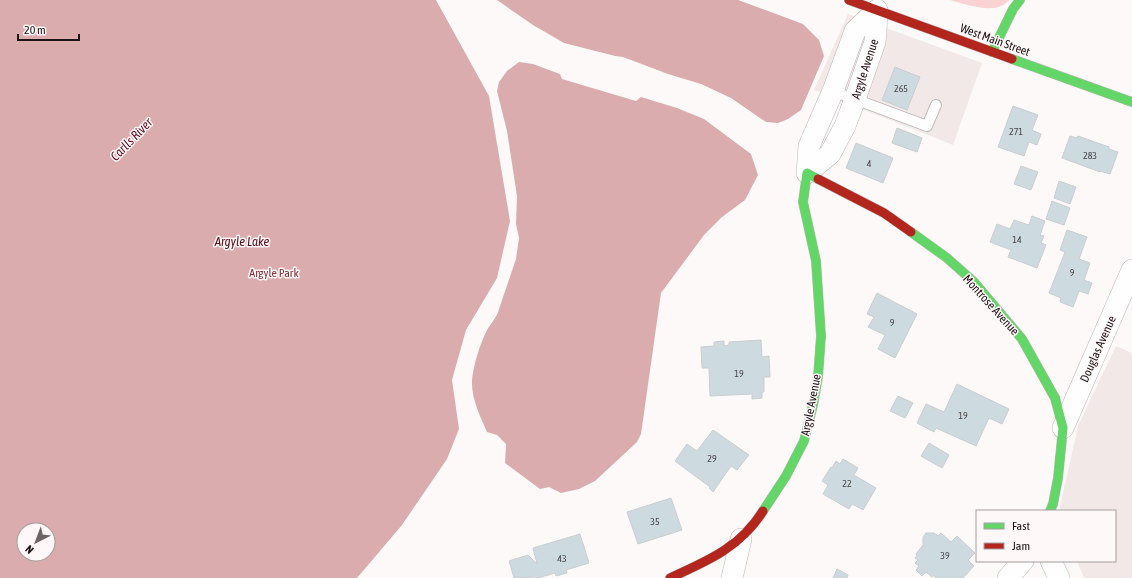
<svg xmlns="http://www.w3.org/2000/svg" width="1132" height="578" viewBox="0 0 1132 578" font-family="'Asap Condensed',sans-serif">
	<rect width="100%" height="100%" fill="#fdf9f9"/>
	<g fill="#f2e8e8">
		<path d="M848 14 982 63 953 145 814 90Z"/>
		<path d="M1116 346 1132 353V578H1084L1077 561H1115V511H1059L1078 426Z"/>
	</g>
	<path fill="#f9d2d3" d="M950 0H1009C1007 2 1004 5 1001 6 988 12 964 4 950 0Z"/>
	<g fill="#dbacad" fill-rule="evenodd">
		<path d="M0 0H436L489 96 510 221 497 278 466 330 452 380 459 429 447 459 402 525 357 578H0ZM24 530H48V554H24Z"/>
		<path d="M497 0H738L803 24 819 40 824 56 801 110 788 119 778 123 766 122 731 98 701 84 668 74 623 57 615 56 564 43 533 25Z"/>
		<path d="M519 62 533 64 560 74 562 79 636 101 641 97 677 108 704 119 751 154 758 175 745 200 722 217 704 235 661 293 641 434 637 442 595 481 579 489 561 493 549 487 540 489 505 463 506 444 497 435 487 432C481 418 472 400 472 384 472 369 480 344 487 330 491 323 497 317 499 309L516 259 519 238 516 224 517 196 507 131 497 91 499 82 507 71Z"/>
	</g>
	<g fill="#cddadf" stroke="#caced0">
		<path d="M895 67 920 77 907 110 882 100Z"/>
		<path d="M1013 106 1038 115 1032 130 1041 134 1037 145 1029 142 1024 156 998 147Z"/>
		<path d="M897 128 922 138 917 152 892 143Z"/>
		<path d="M1070 136 1077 138 1078 136 1109 147V149L1118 152 1110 174 1100 171V172L1062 158Z"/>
		<path d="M856 143 893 158 883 183 846 168Z"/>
		<path d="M1021 166 1038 172 1031 190 1014 184Z"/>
		<path d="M1059 181 1076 187 1070 204 1054 198Z"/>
		<path d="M1052 201 1070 208 1064 225 1046 219Z"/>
		<path d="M1032 216 1045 221 1040 235 1044 236 1041 243 1046 245 1037 268 1008 257 1011 250 990 242 997 224 1010 229 1014 220 1029 225Z"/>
		<path d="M1067 230 1087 237 1079 259 1090 263 1084 280 1092 283 1088 294 1079 291 1073 307 1060 302 1061 298 1049 293 1065 252 1060 250Z"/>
		<path d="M877 293 917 314 895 358 878 349 885 335 868 327 874 317 867 314Z"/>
		<path d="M761 340 762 357 769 356 770 377H764V392H762V398L752 399V394L710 396 709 368H702L701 347 714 346V342L724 341V346L729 345V342Z"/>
		<path d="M957 384 1009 409 1002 424 989 418 976 446 936 428 934 432 917 423 926 404 944 412Z"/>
		<path d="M898 396 913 403 905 418 890 411Z"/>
		<path d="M713 430 749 455 737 470 731 466 713 492 709 488 710 487 675 461 687 444 697 451Z"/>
		<path d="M929 443 949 455 942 468 921 456Z"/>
		<path d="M843 459 858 468 854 475 876 488 863 510 852 504 849 509 823 494 828 485 822 481 831 467 832 468 836 461 840 464Z"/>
		<path d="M671 498 682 530 638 544 627 512Z"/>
		<path d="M926 533H934L938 536 941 533 951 542 957 536 975 553 968 560 974 566 963 578H936L933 575 932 577 926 572 922 576 916 570 919 566 915 563 918 560 915 558 917 556 916 554 923 545V537Z"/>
		<path d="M580 534 589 563 566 570 567 573 556 576 555 573 538 578 535 577 514 578 509 561 528 555 537 564 533 548Z"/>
		<path d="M837 569 848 575 847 578H833Z"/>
	</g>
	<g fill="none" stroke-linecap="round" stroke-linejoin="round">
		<g stroke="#beb7b7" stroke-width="12">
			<path id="lane" d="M833 91 927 126 936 105"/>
		</g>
		<g stroke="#beb7b7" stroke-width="22">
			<g id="street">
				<path d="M877 10 876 32 875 42 855 99 845 126 830 154 807 173 809 146 833 91 855 31Z"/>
				<path d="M1063 428 1132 270"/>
				<path d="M1051 561 1059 578"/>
				<path d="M732 578 741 539"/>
				<path d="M1008 578 1023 561"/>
			</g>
		</g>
		<g stroke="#beb7b7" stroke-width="10">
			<g id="fast">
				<path d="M992 52 1013 9 1020 0"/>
				<path d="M1012 59 1132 102"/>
				<path d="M911 232 947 258 974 282 1022 339 1055 398 1063 428 1058 478 1053 504 1050 511"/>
				<path d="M763 511 786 476 804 441 813 405 818 377 821 336 816 261 803 202 807 173 818 179"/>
			</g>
		</g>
		<g stroke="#beb7b7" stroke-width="10">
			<g id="jam">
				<path d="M849 0 1012 59"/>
				<path d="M818 179 884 213 911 232"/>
				<path d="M670 578C707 561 740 548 763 511"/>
			</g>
		</g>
		<use href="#lane" stroke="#fffefe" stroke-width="10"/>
		<use href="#street" stroke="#fffefe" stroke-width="21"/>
		<use href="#fast" stroke="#63d668" stroke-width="9"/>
		<use href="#jam" stroke="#b3261e" stroke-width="9"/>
	</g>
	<g text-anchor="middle" stroke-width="3" stroke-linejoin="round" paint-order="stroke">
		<g font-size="10" fill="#4a4648">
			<text x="901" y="92">265</text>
			<text x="1016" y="135">271</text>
			<text x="1090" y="159">283</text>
			<text x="869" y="167">4</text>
			<text x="1017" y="243">14</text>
			<text x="1072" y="276">9</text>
			<text x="892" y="326">9</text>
			<text x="739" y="377">19</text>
			<text x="963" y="419">19</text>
			<text x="712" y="462">29</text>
			<text x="847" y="487">22</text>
			<text x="655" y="525">35</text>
			<text x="945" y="559">39</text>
			<text x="562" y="562">43</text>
		</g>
		<g font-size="12" fill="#1f1415" stroke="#fef8f8">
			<text transform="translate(995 40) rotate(20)" y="4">West Main Street</text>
			<text transform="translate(865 69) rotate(-72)" y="4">Argyle Avenue</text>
			<text transform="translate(991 305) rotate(48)" y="4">Montrose Avenue</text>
			<text transform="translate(1098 349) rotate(-66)" y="4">Douglas Avenue</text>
			<text transform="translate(811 405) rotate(-79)" y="4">Argyle Avenue</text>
		</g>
		<g font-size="12" fill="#7f2f36" stroke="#fef8f8">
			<text x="274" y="277">Argyle Park</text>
		</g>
		<g font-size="13" font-style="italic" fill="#5c0c1a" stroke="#fef8f8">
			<text transform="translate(131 139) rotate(-46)" y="5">Carlls River</text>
			<text x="242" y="246">Argyle Lake</text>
		</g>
	</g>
	<rect x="976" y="510" width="140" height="52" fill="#fef8f8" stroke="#a59d9d"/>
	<rect x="984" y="523" width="20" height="6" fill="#63d668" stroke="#a59d9d"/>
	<text x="1012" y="530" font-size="12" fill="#1f1415">Fast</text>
	<rect x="984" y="543" width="20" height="6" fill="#b3261e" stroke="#a59d9d"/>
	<text x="1012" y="550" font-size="12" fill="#1f1415">Jam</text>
	<g transform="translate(36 542) rotate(222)"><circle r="19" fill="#fef8f8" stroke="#a59d9d"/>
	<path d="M0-3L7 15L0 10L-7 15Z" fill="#6d6465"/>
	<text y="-6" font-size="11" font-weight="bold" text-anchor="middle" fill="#1f1415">N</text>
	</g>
	<path d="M18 34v6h61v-6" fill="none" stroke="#1f1415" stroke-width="2"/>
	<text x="24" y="34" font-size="12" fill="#1f1415" stroke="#fef8f8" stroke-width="3" paint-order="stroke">20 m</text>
</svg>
